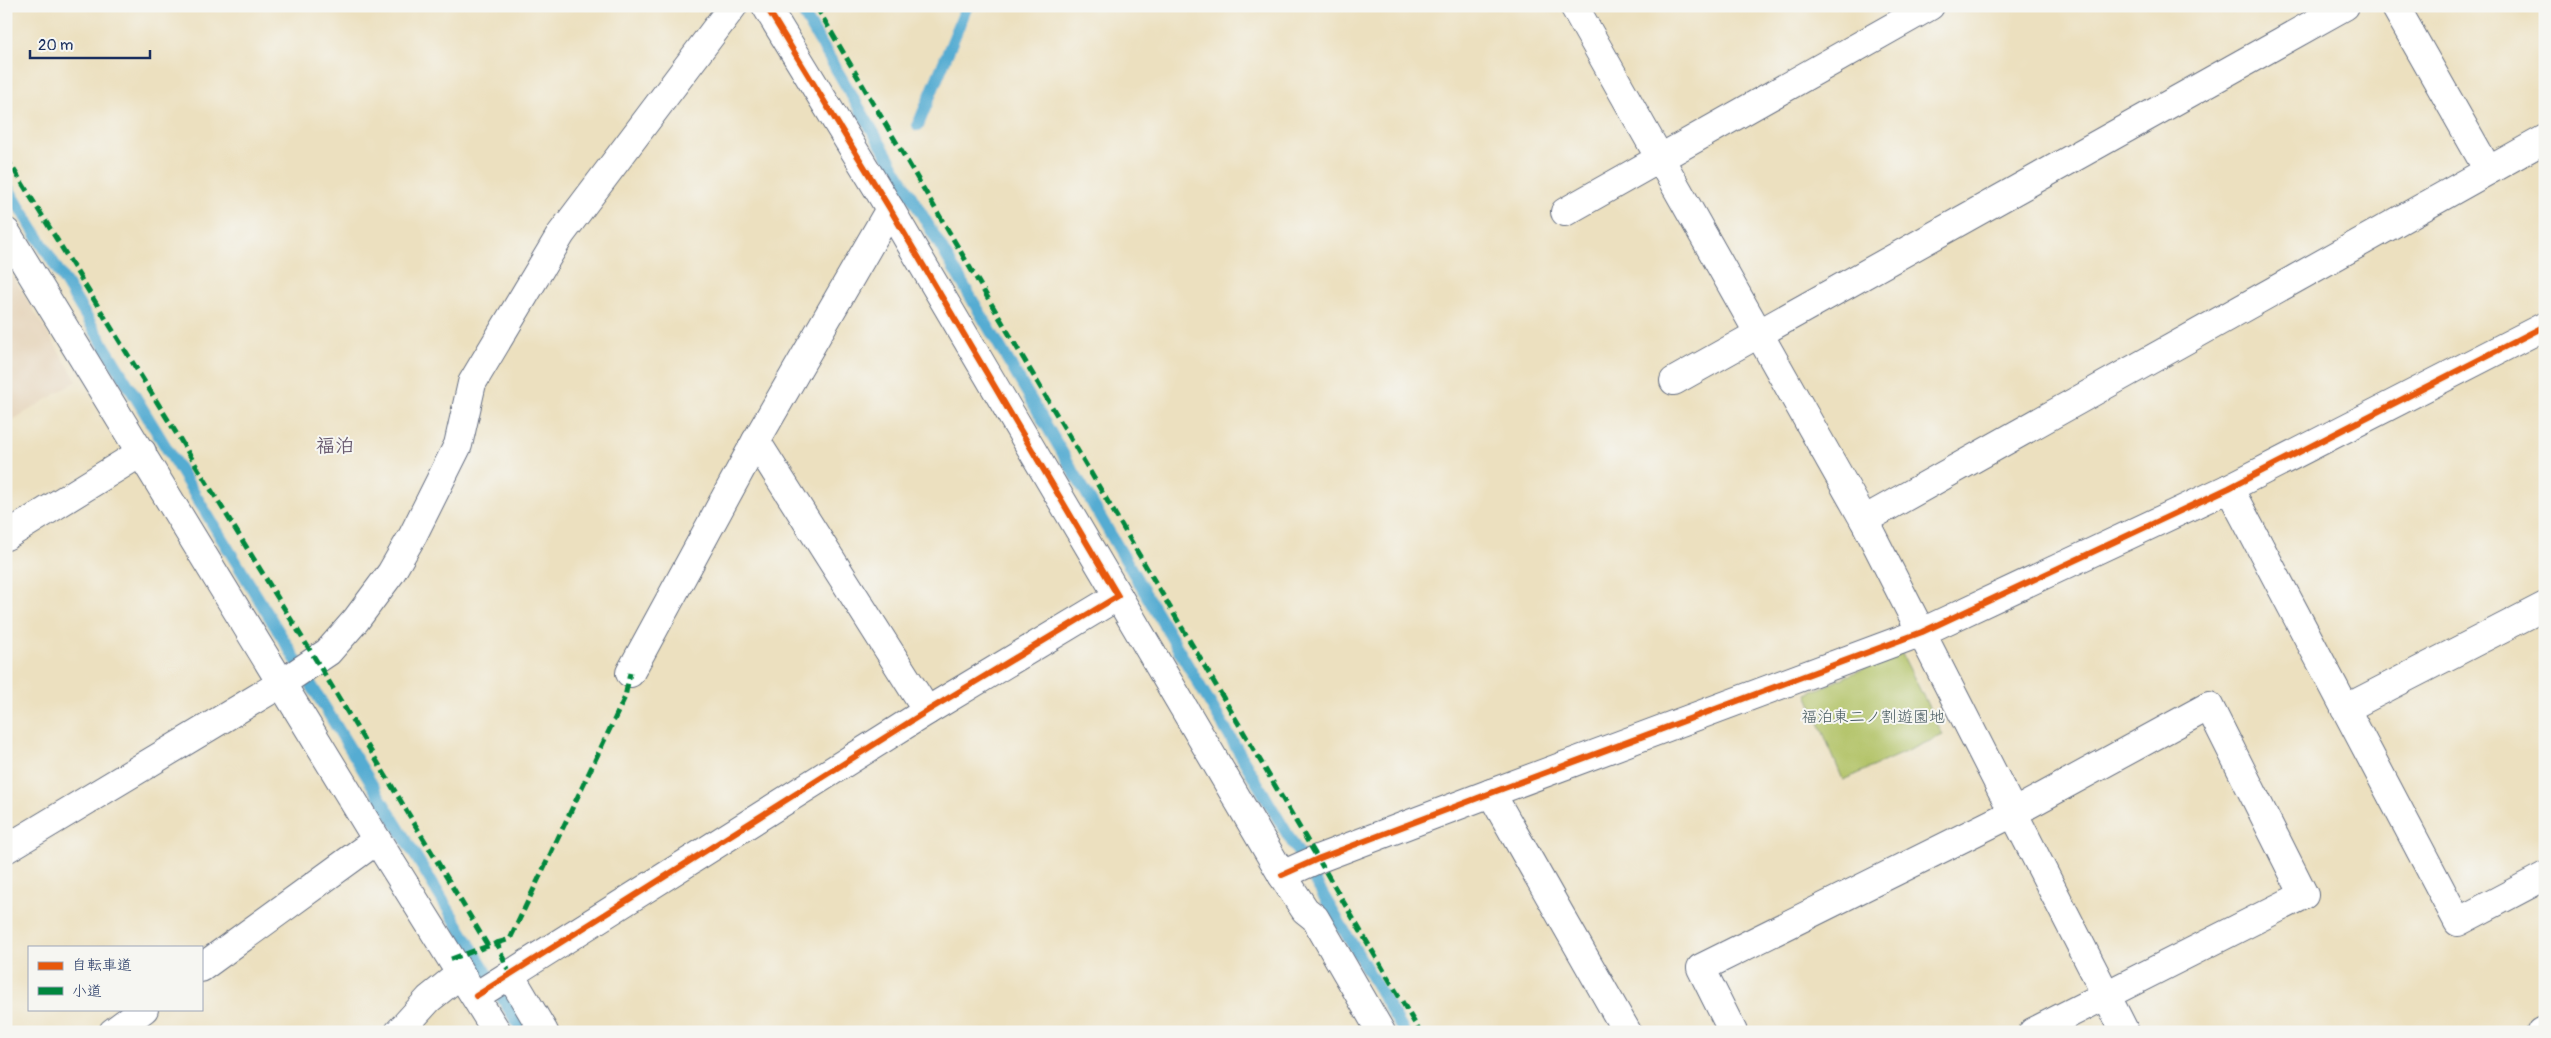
<svg xmlns="http://www.w3.org/2000/svg" width="2551" height="1038" viewBox="0 0 2551 1038" font-family="Pangolin,'Klee One',sans-serif">
	<rect width="100%" height="100%" fill="#f6f6f2"/>
	<filter id="ink" filterUnits="userSpaceOnUse"><feTurbulence type="fractalNoise" baseFrequency=".02" numOctaves="2"/><feDisplacementMap in="SourceGraphic" scale="10" xChannelSelector="R" yChannelSelector="G"/><feConvolveMatrix kernelMatrix="1 2 1 2 8 2 1 2 1" color-interpolation-filters="sRGB"/></filter>
	<filter id="wash" filterUnits="userSpaceOnUse"><feTurbulence type="fractalNoise" baseFrequency=".0096" numOctaves="4" result="noise"/><feDisplacementMap in="SourceGraphic" scale="20" xChannelSelector="R" yChannelSelector="G"/><feGaussianBlur stdDeviation="1.12" result="paint"/><feColorMatrix in="noise" values="0 0 0 0 0 0 0 0 0 0 0 0 0 0 0 0 0 1.4 0 .05"/><feComposite in="paint" operator="in"/></filter>
	<g filter="url(#wash)">
		<rect width="100%" height="100%" fill="#ece0bf"/>
		<path fill="#e4d1b6" d="M6 265 77 381 6 424Z"/>
		<path fill="#b2c367" stroke="#667962" d="M1901 652 1943 735 1843 780 1807 694Z"/>
		<g fill="none" stroke-linecap="round" stroke-linejoin="round">
			<g stroke="#55acd2" stroke-width="12">
				<path d="M799 6 1404 1032"/>
				<path d="M918 125 967 6"/>
				<path d="M6 185 523 1032"/>
			</g>
		</g>
	</g>
	<g filter="url(#ink)">
		<g fill="none" stroke-linecap="round" stroke-linejoin="round">
			<g stroke="#646d80" stroke-width="30">
				<g id="minor">
					<path d="M1574 6 1864 520 2125 1032"/>
					<path d="M2395 6 2488 170"/>
					<path d="M1565 212 1930 6"/>
					<path d="M6 232 377 840 497 1032"/>
					<path d="M1674 381 2345 6"/>
					<path d="M756 441 927 711"/>
					<path d="M2229 488 2458 922 2545 876"/>
					<path d="M1864 520 2545 139"/>
					<path d="M6 536 142 452"/>
					<path d="M1118 596 1282 875 1305 910 1315 918 1381 1032"/>
					<path d="M630 673 756 441 890 209"/>
					<path d="M2345 709 2545 606"/>
					<path d="M1491 793 1627 1032"/>
					<path d="M6 849 282 683 328 652 356 620 391 573 413 535 458 445 472 383 561 234 733 6"/>
					<path d="M1282 875 1320 858 1491 793 1922 632 2229 488 2545 326"/>
					<path d="M201 968 377 840"/>
					<path d="M510 975 544 1032"/>
					<path d="M476 996 927 711 1118 596 890 209 766 6"/>
					<path d="M113 1032 144 1009"/>
					<path d="M399 1032 429 999 460 974"/>
					<path d="M1733 1032 1701 968 2013 813 2209 706 2304 895 2033 1032"/>
					<path d="M2541 1032 2545 1030"/>
				</g>
			</g>
			<use href="#minor" stroke="#fff" stroke-width="28"/>
			<g stroke="#00873e" stroke-width="5" stroke-dasharray="10 5" stroke-linecap="butt">
				<path d="M816 6 1420 1032"/>
				<path d="M6 157 316 660 488 946 497 943 510 975"/>
				<path d="M497 943 510 939 625 697 630 673"/>
				<path d="M451 959 488 946"/>
			</g>
			<g stroke="#f6f6f2" stroke-width="9">
				<g id="cycleway">
					<path d="M1282 875 1320 858 1491 793 1922 632 2229 488 2545 326"/>
					<path d="M476 996 927 711 1118 596 890 209 766 6"/>
				</g>
			</g>
			<use href="#cycleway" stroke="#e8590c" stroke-width="6"/>
		</g>
	</g>
	<g text-anchor="middle" stroke-width="4" stroke-linejoin="round" paint-order="stroke">
		<g font-size="16" fill="#485b61" stroke="#f6f6f2">
			<text x="1873" y="722">福泊東二ノ割遊園地</text>
		</g>
		<g font-size="19" font-weight="bold" fill="#695a6f" stroke="#f6f6f2">
			<text x="335" y="452">福泊</text>
		</g>
	</g>
	<rect width="2551" height="1038" fill="none" stroke="#f6f6f2" stroke-width="25"/>
	<rect x="28" y="946" width="175" height="65" fill="#f6f6f2" stroke="#9ea6b7"/>
	<rect x="38" y="962" width="25" height="8" fill="#e8590c" stroke="#9ea6b7"/>
	<text x="72" y="970" font-size="15" fill="#1b2f5e">自転車道</text>
	<rect x="38" y="987" width="25" height="8" fill="#00873e" stroke="#9ea6b7"/>
	<text x="72" y="996" font-size="15" fill="#1b2f5e">小道</text>
	<path d="M30 50v8h120v-8" fill="none" stroke="#1b2f5e" stroke-width="2.5"/>
	<text x="38" y="50" font-size="15" fill="#1b2f5e" stroke="#f6f6f2" stroke-width="4" paint-order="stroke">20 m</text>
</svg>
